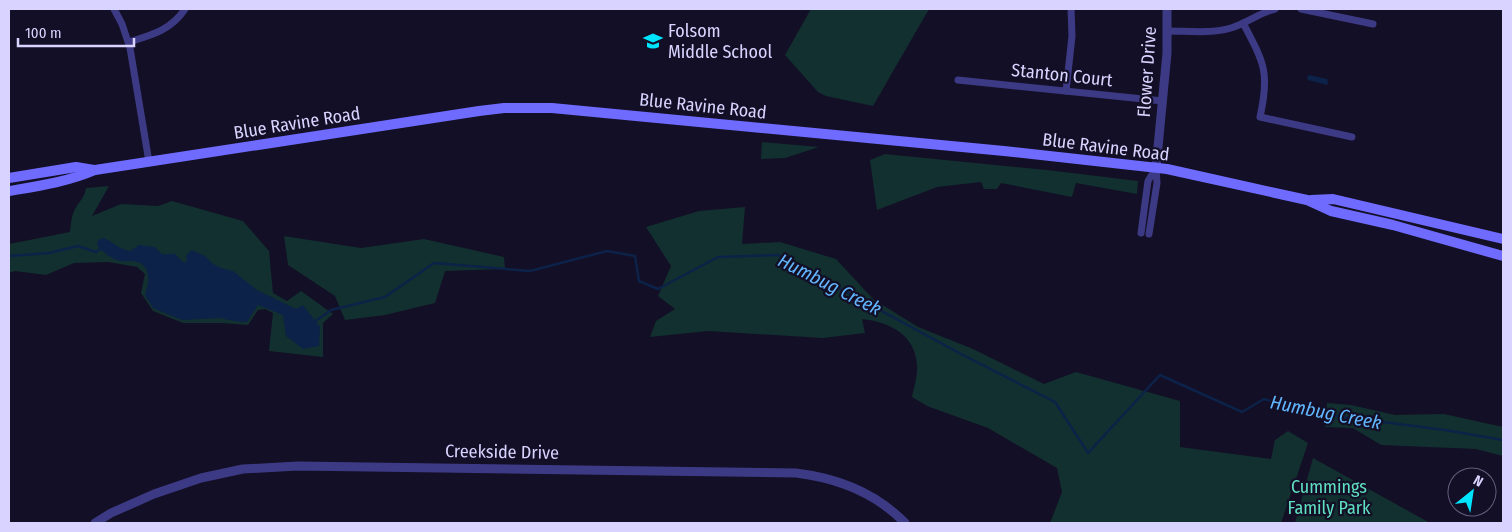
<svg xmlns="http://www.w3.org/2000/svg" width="1512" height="532" viewBox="0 0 1512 532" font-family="'Fira Sans Condensed',sans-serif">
	<rect width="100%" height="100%" fill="#130f26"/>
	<g fill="#12302f">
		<path d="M811 9H929L873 106 826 96 818 92 785 55Z"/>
		<path d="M762 142 819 147 785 158 761 159Z"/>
		<path d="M885 154 1047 170 1138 181 1137 194 1076 183 1072 197 1001 183 997 189H984L981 182 937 187 877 210 870 160Z"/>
		<path d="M109 186 92 216 121 204 158 206 172 201 243 221 269 251 273 293 287 301 301 291 333 314 323 323V357L269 351 273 313 265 309 258 310 248 325 222 323H183L153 311 141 293 145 274 137 267 108 262 74 263 46 275 15 271 9 273V244L70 232C71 224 71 217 75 209 80 200 84 199 86 188Z"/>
		<path d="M745 207 742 244 780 242 836 259 873 299 918 327 973 349 1044 384 1076 372 1180 401V447L1271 459 1275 440 1288 431 1308 443 1281 523H1050L1062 492 1057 468 988 428 927 406 912 397C914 387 918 375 917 365 915 334 889 322 862 319L865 333 823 338 708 331 650 337 656 321 675 309 658 296 671 266 646 227 699 211Z"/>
		<path d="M284 236 361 248 424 239 504 257 505 269 445 271 435 303 385 315 345 320 335 296 288 265Z"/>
		<path d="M1327 403 1351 405 1395 415 1444 414 1503 427V456L1476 449 1381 445 1353 428 1325 427Z"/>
		<path d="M1313 458 1430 523H1295Z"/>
	</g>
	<g fill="#0c2248">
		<path d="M1309 75 1327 79 1328 82 1327 85 1308 80 1307 77Z"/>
		<path d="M104 238C113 242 120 250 130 251L139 245 155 247C164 258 163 253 175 254L183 262 186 263 187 254 192 250 205 256 213 264 221 268 233 271 257 290 296 309 303 305 320 327 319 346 303 349 286 336 283 315 258 305 247 322 234 321 220 318 182 320 153 308 145 295C150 281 152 263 132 261 128 260 124 262 120 261 111 259 103 252 97 245L98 240Z"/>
	</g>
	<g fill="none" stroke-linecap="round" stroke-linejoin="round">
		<g stroke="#0c2248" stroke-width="2.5">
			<path d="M9 256 49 253 78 246 96 252 100 249H103"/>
			<path d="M314 322 331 310 385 297 434 263 530 271 607 251 635 256 639 281 658 289 718 257 778 255 961 354 1055 402 1088 453 1160 375 1242 412 1264 399 1313 413 1445 430 1503 440"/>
		</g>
		<g stroke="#3d3a85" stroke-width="7">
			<path d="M114 9 122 24 130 48 149 162"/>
			<path d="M1301 9 1373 24"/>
			<path d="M1243 23C1264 63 1270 72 1260 117L1352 137"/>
			<path d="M1167 31C1188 31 1211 34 1231 28 1247 23 1259 13 1275 9"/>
			<path d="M129 42C152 35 171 30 185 9"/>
			<path d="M958 80 1163 101"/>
			<path d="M1066 91 1072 36 1071 9"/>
			<path d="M1141 233 1148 181 1156 168"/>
			<path d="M1149 234 1157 183 1156 168"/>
		</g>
		<g stroke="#3d3a85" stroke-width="9">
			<path d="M1156 168 1167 53V9"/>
			<path d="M95 523 111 513 154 494 201 478 243 469 298 466 796 473C837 478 876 493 905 523"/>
		</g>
		<g stroke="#6f6bff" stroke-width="10">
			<path d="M9 178 76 167 94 170"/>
			<path d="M9 191C39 186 67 182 95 170L479 111 504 108H552L1004 151 1167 169 1307 200 1331 211 1393 225 1503 256"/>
			<path d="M1311 200 1333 199 1503 239"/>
		</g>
	</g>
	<defs>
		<g id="school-bare" transform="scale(1.5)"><path d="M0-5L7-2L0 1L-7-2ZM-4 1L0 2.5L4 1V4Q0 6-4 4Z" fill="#00e5ff" stroke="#130f26" stroke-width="2.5" paint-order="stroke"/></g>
	</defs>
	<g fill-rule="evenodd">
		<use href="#school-bare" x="653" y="41"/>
	</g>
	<g text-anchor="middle" stroke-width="4.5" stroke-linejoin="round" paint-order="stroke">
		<g font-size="18" fill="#d9d4ff" stroke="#130f26" text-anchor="start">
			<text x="668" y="37">Folsom<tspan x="668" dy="21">Middle School</tspan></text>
		</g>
		<g font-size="18" fill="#d9d4ff" stroke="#130f26">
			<text transform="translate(1147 72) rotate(-86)" y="6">Flower Drive</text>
			<text transform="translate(1062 75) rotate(6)" y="6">Stanton Court</text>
			<text transform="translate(703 106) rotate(6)" y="6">Blue Ravine Road</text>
			<text transform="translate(297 123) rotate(-9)" y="6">Blue Ravine Road</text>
			<text transform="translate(1106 147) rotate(7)" y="6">Blue Ravine Road</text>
			<text transform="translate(502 452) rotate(1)" y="6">Creekside Drive</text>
		</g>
		<g font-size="18" fill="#5fe0c0" stroke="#130f26">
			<text x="1329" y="493">Cummings<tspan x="1329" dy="21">Family Park</tspan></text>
		</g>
		<g font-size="19" font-style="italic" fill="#62b6ff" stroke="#130f26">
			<text transform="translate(830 284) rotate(27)" y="7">Humbug Creek</text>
			<text transform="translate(1326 412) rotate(11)" y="7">Humbug Creek</text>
		</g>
	</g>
	<rect width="1512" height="532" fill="none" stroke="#d9d4ff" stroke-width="20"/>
	<g transform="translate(1472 492) rotate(30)"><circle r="24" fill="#130f26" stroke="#625e7d"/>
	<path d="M0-4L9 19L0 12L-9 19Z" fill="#00e5ff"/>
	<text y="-8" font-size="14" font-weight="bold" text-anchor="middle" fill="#d9d4ff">N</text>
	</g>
	<path d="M18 38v8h116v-8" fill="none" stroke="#d9d4ff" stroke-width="2.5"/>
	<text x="25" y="38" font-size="15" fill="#d9d4ff" stroke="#130f26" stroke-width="4" paint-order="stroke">100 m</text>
</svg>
